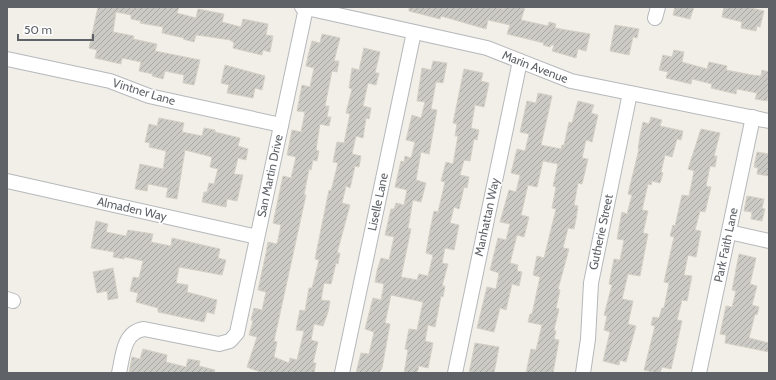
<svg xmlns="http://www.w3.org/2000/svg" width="776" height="380" viewBox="0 0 776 380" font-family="Cabin,sans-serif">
	<defs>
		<pattern id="building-hatch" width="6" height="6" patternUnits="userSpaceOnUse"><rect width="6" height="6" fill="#cccac5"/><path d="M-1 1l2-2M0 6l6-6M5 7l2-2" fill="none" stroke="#a9a8a4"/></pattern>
	</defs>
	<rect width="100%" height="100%" fill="#f1efe8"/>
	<g fill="url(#building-hatch)" stroke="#d6d1c6">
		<path d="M98 7H179L177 13 196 18 198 9 224 14 222 22 241 27 243 19 268 24 266 35 273 36 270 52 263 50 262 55 249 52 233 48 234 43 230 40 204 36 196 35 194 42 183 39 184 38 162 33 163 27 140 23 141 21 131 19V15L116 12 113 32 134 36 133 39 157 44 155 51 200 60 194 85 183 83 184 75 165 71 163 79 152 76 153 74 139 71 141 62 122 58 121 64 95 58 97 50 89 48Z"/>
		<path d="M409 7H497L504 9 505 7H525L521 20 548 26 549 22 556 24 555 28 590 34 586 51 578 49 576 58 552 51 554 45H551L550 47 543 45 544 43 507 34 510 25 488 20 486 29 441 16 440 19 409 11Z"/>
		<path d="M675 7H694L690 19 673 15Z"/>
		<path d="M724 7H747L764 11 760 27 757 26 756 31 741 28 742 22 722 17Z"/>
		<path d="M615 25 639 29 637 38 633 37 629 55 610 51Z"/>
		<path d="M322 34 340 38 334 61H339L337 72 332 71 325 106H329L327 117H331L329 126 320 124 316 150 319 151 317 161 313 160 311 170 309 169 304 195H306L274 341 277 342 274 357 289 363 290 358 297 360 304 331 296 330 300 310 305 311 309 288H312L319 260 315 259 329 190 331 191 338 163 333 162 337 142 344 143 350 114 346 113 352 89 349 88 352 68 359 70 364 48 380 52 375 73H379L376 85 368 83 363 106 371 108 369 119 366 118 363 138 356 136 352 154 361 156 359 167 355 166 350 188 346 186 342 203 350 205 337 253H340L338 264 336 263 331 284 324 283 321 300 330 301 328 312 323 326 314 324 311 340 318 342 313 363H316L314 373H263L247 367 257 337 249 335 253 321 251 320 254 308 262 310 266 292 258 290 266 253 268 242 277 244 281 225 273 223 283 176 291 178 296 157 287 155 292 130 301 132 305 112 297 111 302 85 310 87 314 68 306 66 308 56 312 41 320 43Z"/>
		<path d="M674 50 684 52 682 62 707 69 709 62 727 66 726 70 752 75 761 76 762 70 769 72V92L767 101 755 99 757 93 737 89 736 94 711 88 712 84 692 79 691 84 666 78 668 72 659 70 663 55 672 57Z"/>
		<path d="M433 61 447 63 443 83 436 82 431 109 437 110 429 154 421 152 416 180 426 183 421 202 413 200 408 228 411 229 401 277 417 280 419 274 428 276 433 255 426 253 430 230 434 211 438 212 445 182 441 181 446 162 453 164 458 136H455L457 124 453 123 464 69 483 73 481 81 489 83 484 107 475 105 471 128 479 130 477 140 474 139 470 161 464 160 460 175 469 177 467 188 464 187 459 209 454 207 450 223 459 225 454 250 445 248 442 263 448 264 442 286H445L443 297 441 296 435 327 428 325 425 341 433 343 428 368 419 366 417 373H404L408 350 405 349 409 329 417 330 423 302 391 295 385 323 390 324 382 368 379 373H356L361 353 369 354 374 332 365 329 373 298 381 300 384 284 375 282 377 271 381 258 389 260 394 237 385 235 391 209H394L396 203 404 205 407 190 395 187 401 161 404 162 405 156 411 158 415 142 406 140 412 115 421 118 425 102 417 101 422 68 431 70Z"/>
		<path d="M225 65 265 76 262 90 255 88 253 98 227 93 229 85 221 83Z"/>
		<path d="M538 93 552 96 541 145 561 149 562 145H564L569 122 572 123 578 101 594 105 591 113 598 115 592 142 586 140 582 158 588 159 582 184 578 183 574 205 578 206 576 219 574 229 568 228 563 248 569 249 558 289 560 290 556 308 559 309 554 330 556 331 554 339 559 340 553 373H526L531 349 536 350 542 325 528 322 530 314H532L540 277 533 275 537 256 544 258 556 209 552 208 556 187 553 186 558 164 543 161 537 187 528 185 521 215 529 217 524 237 517 235 510 263 518 265 517 271 522 272 519 286 512 284 506 310 500 308 494 332 477 328 487 287 496 289 499 273 490 270 498 238 506 240 510 224 500 222 509 190 516 192 520 175 511 173 517 149 525 151 529 134 520 132 527 101 536 103Z"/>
		<path d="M651 117 662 120 660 126 683 131 681 140 677 139 672 157 665 155 661 172 663 173 660 183 652 181 651 185 648 184 642 210 648 211 643 233 648 234 640 276 628 274 622 299 633 301 628 324 636 326 626 362 620 360 619 365 603 361 610 332 604 330 607 316 604 315 612 285 609 284 614 259 620 260 624 240 617 239 622 212 627 214 632 195 628 194 639 149H638L640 136 643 122 649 124Z"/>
		<path d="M159 118 184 123 182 132 202 136 204 128 215 130V132L240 138 238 146 248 149 246 160 238 158 234 174 243 175 237 201 227 199 226 207 202 202 204 192H207L209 183 214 184 218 169 210 167 212 157 185 150 177 199 166 197 168 188 148 184 147 191 135 189 140 164 163 169 166 151 149 147 150 143 145 142 149 124 157 126Z"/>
		<path d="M701 129 720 133 714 156H717L715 167 710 166 706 186 711 187 705 212 700 211 695 230 701 231 696 257 688 255 684 275 692 276 687 301 682 300 677 320 682 321 671 369 662 367 660 373H657L644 370 655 326 651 325 653 317 659 318 662 308H664L669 283 664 282 674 237 670 236 673 225 675 226 682 195 689 196 694 171 688 169Z"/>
		<path d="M757 152 769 154V176L757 174 758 168 754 167Z"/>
		<path d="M747 196 764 199 762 208 765 209 762 221 751 219 752 212 744 211Z"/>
		<path d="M96 221 108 224 106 232 126 236 128 230 153 234 151 242 171 246 172 238 220 249 218 258 226 260 222 275 179 267 176 283 188 285 187 292 217 300 214 314 207 312 204 322 158 312V308L136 302 138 293 130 291 133 277 139 278 143 261 125 257 124 259 113 257 114 252 91 248Z"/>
		<path d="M739 254 756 258 750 284 757 286 752 305 759 307 757 315 755 314 749 338 769 343V352L725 343 726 335 720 334 726 306 732 307 736 291 732 290Z"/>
		<path d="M113 268 118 298 108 300 107 291 97 293 93 272Z"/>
		<path d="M475 343 499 347 494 373H469Z"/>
		<path d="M143 349 167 355 166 362 186 367 188 359 200 361 199 366 215 370 214 373H129L132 357 140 359Z"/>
	</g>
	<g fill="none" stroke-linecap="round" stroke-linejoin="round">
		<g stroke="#b5b8bc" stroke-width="16">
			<g id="minor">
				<path d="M302 7 487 48 571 81 769 121"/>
				<path d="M655 18 658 7"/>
				<path d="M7 59 110 81 149 96 281 125"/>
				<path d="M7 181 257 237"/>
				<path d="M729 232 769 241"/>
				<path d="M7 299 13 301"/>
				<path d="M119 373C123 356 123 332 144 329L219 344 230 341 237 333 306 8"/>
				<path d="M342 373 414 32"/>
				<path d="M455 373 520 61"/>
				<path d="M583 373 588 339 591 283 630 93"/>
				<path d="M699 373 753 117"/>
			</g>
		</g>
		<use href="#minor" stroke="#fff" stroke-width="14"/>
	</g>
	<g text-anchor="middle" stroke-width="3" stroke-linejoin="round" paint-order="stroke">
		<g font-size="12" fill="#5f6368" stroke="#fff">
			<text transform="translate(535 67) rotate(21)" y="4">Marin Avenue</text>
			<text transform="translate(144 92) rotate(17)" y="4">Vintner Lane</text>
			<text transform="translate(270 176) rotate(-78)" y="4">San Martin Drive</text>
			<text transform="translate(378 202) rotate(-78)" y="4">Liselle Lane</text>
			<text transform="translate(132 209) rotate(13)" y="4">Almaden Way</text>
			<text transform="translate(487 217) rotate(-78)" y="4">Manhattan Way</text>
			<text transform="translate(601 232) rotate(-78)" y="4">Gutherie Street</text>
			<text transform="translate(726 245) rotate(-78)" y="4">Park Faith Lane</text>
		</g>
	</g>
	<rect width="776" height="380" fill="none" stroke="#5f6368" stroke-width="16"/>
	<path d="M18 34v6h75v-6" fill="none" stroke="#5f6368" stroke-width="2"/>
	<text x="24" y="34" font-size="12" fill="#5f6368" stroke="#ffffff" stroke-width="3" paint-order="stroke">50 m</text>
</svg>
